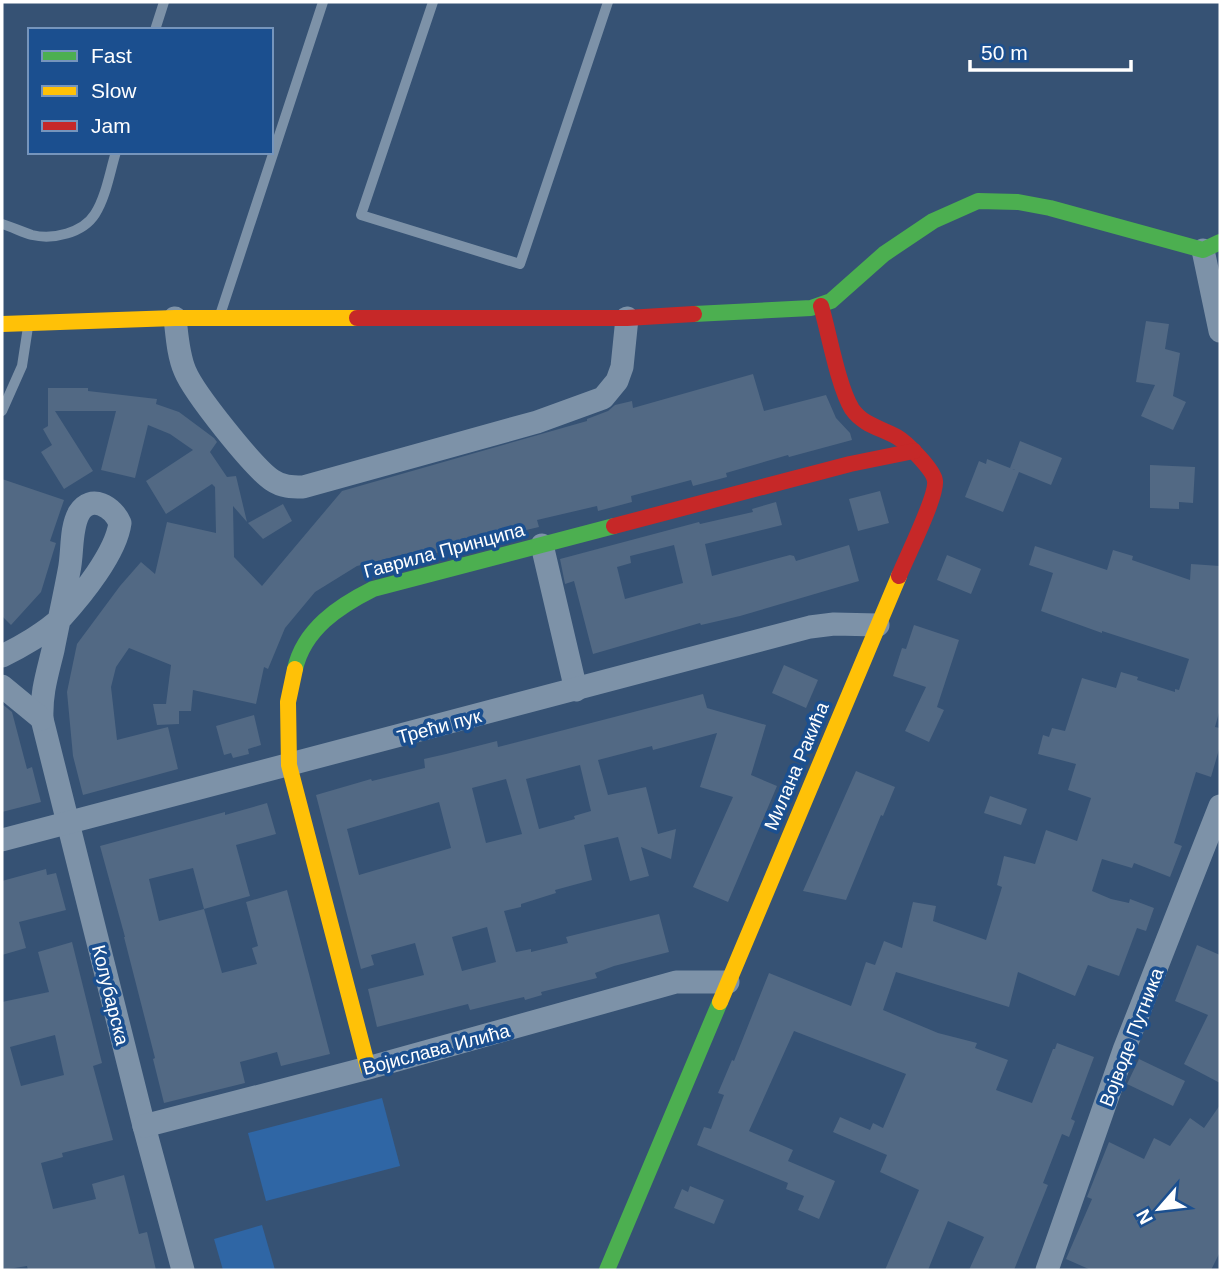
<svg xmlns="http://www.w3.org/2000/svg" width="1222" height="1272" viewBox="0 0 1222 1272" font-family="Helvetica,sans-serif">
	<rect width="100%" height="100%" fill="#365274"/>
	<g fill="#2f66a5">
		<path d="M382 1098 400 1166 266 1201 248 1133Z"/>
		<path d="M262 1225 275 1270H223L214 1239Z"/>
	</g>
	<g fill="#526984" fill-rule="evenodd">
		<path d="M1146 321 1169 324 1165 349 1180 353 1173 396 1186 402 1173 430 1141 416 1155 385 1136 382Z"/>
		<path d="M753 374 764 411 826 395 836 418 850 433 852 440 789 457 788 455 726 473 727 477 693 486 691 480 631 496 632 502 598 511 597 506 537 520 539 527 505 535 503 530 443 545 444 551 410 560 409 553 357 566 315 592 285 628 268 669 264 667 256 704 193 690 191 711H179V724L157 725 153 704H166L171 665 129 648 116 667 111 687 117 740 168 727 178 769 83 795 73 756 67 692 77 644 120 586 141 562 155 574 167 522 216 533 215 487 212 484 166 514 146 481 193 450 170 434 148 425 135 478 101 470 116 411H55L93 471 64 489 41 452 52 445 43 429 48 426V388H88V391L157 399 156 404 179 412 214 438 217 442 210 452 227 477 236 476 247 522 233 506 234 557 262 586 342 491 587 421V419L608 411 615 405 632 401 633 408Z"/>
		<path d="M1020 441 1062 458 1051 485 1019 472 1003 512 965 497 979 461 986 464 987 459 1015 470 1010 468Z"/>
		<path d="M1150 465 1195 467 1193 503 1179 502V509L1150 508Z"/>
		<path d="M2 479 64 500 50 541 56 543 41 592 11 625 2 616Z"/>
		<path d="M880 491 889 523 858 531 849 499Z"/>
		<path d="M776 502 782 525 705 544 712 576 790 555 794 556 796 561 849 545 859 581 740 616 701 625 700 623 593 654 574 581 565 584 560 559 699 522 700 524 753 512 752 509ZM674 545 683 583 625 599 617 567 631 563 630 556Z"/>
		<path d="M283 504 292 521 263 539 248 523Z"/>
		<path d="M1035 546 1107 570 1113 550 1133 556 1132 560 1190 580 1191 564 1220 566V709L1215 727 1220 728V746L1211 777 1196 772 1174 843 1182 846 1170 877 1134 863 1132 868 1102 859 1092 891 1111 899 1129 903 1130 899 1154 908 1146 931 1137 928 1119 976 1088 965 1075 996 1018 972 1009 1007 896 972 883 1010 938 1033 977 1043 975 1048 1008 1060 996 1090 1032 1103 1053 1049H1055L1057 1043 1094 1057 1071 1119 1075 1121 1069 1137 1062 1134 1043 1183 1048 1185 1014 1270H969L984 1237 948 1221 928 1270H885L919 1190 880 1172 887 1155 833 1132 840 1117 870 1130 873 1123 883 1128 906 1074 794 1031 749 1131 793 1150 788 1161 835 1181 819 1219 798 1210 804 1196 786 1189 788 1183 697 1145 704 1127 711 1129 724 1095 718 1093 732 1060 734 1061 769 973 851 1006 866 962 875 965 884 941 902 948 913 902 936 906 933 921 986 940 1002 887 997 885 1004 856 1035 864 1046 830 1077 841 1091 798 1068 790 1076 764 1038 754 1043 735 1049 737 1052 728 1065 731 1082 678 1116 688 1121 672 1138 677 1137 680 1175 692V689L1179 690 1189 659 1102 631V633L1041 611 1053 573 1029 565Z"/>
		<path d="M947 555 981 569 971 594 937 580Z"/>
		<path d="M914 625 959 640 937 707 944 710 929 742 905 731 926 687 893 676 902 648 906 649Z"/>
		<path d="M784 665 818 680 806 708 772 693Z"/>
		<path d="M703 694 707 708 766 725 751 775 777 786 728 902 693 887 733 797 700 787 717 733 653 750 652 746 598 760 608 795 646 787 658 834 676 829 671 859 641 847 649 876 630 881 618 837 584 845 592 880 555 890 556 893 521 904V907L504 911 516 952 531 949V952L568 943 566 937 659 914 669 952 614 966 595 973 597 978 541 992 542 995 525 1000 524 997 470 1010 468 1004 377 1027 368 989 424 975 415 943 371 955 374 965 361 969 316 795 371 779 372 781 425 768 424 759 446 754 497 741 498 747ZM580 765 591 811 574 816 575 819 539 829 526 779ZM506 779 522 834 486 843 472 788ZM439 802 451 848 359 875 347 829ZM487 927 496 962 462 971 452 937Z"/>
		<path d="M2 704 12 712 27 769 32 767 41 802 2 812Z"/>
		<path d="M254 715 261 745 248 749 249 754 233 758 231 753 224 755 216 726Z"/>
		<path d="M856 771 895 787 883 816 881 815 846 900 803 891Z"/>
		<path d="M990 796 1027 809 1021 825 984 813Z"/>
		<path d="M267 803 276 834 236 845 250 896 204 909 222 973 257 964 252 948 258 946 246 902 287 890 330 1054 281 1066 277 1052 240 1062 245 1083 164 1103 153 1059 155 1058 124 937H125L100 846 225 812V815ZM193 868 204 909 159 921 149 879Z"/>
		<path d="M46 869 47 875 56 873 66 910 19 922 26 948 2 955V881Z"/>
		<path d="M72 942 102 1063 93 1066 113 1140 62 1153 63 1157 41 1163 53 1209 96 1199 92 1184 124 1175 139 1234 147 1232 156 1270H28L27 1266 2 1270V1002L49 992 38 952ZM55 1035 64 1075 21 1086 10 1047Z"/>
		<path d="M1197 945 1220 955V1083L1184 1064 1208 1015 1175 1001Z"/>
		<path d="M1139 1059 1185 1081 1173 1106 1127 1084Z"/>
		<path d="M1220 1105V1252L1211 1270H1091L1066 1259 1092 1199 1087 1197 1109 1142 1144 1159 1154 1138 1170 1146 1190 1118 1204 1128Z"/>
		<path d="M690 1186 724 1200 714 1224 674 1208 682 1189 688 1192Z"/>
	</g>
	<g fill="none" stroke-linecap="round" stroke-linejoin="round">
		<g stroke="#7d92a8" stroke-width="10">
			<path d="M433 2 361 215 520 264 608 2"/>
			<path d="M155 30 164 2"/>
			<path d="M2 224C12 227 22 232 32 235 53 240 83 233 95 214 106 197 110 171 116 152"/>
			<path d="M220 315 323 2"/>
			<path d="M2 411 22 366 28 327"/>
		</g>
		<g stroke="#7d92a8" stroke-width="23">
			<path d="M1203 250 1220 331"/>
			<path d="M175 318C177 335 178 355 185 371 194 393 253 467 272 480 282 487 292 487 303 487L537 422 603 398 617 381 622 367 627 318"/>
			<path d="M542 545 576 690"/>
			<path d="M2 656C19 648 47 632 61 618 82 595 116 553 120 523 113 507 91 493 79 513 70 529 73 553 69 571 64 598 58 624 53 650 47 675 41 693 42 719L144 1126 183 1270"/>
			<path d="M2 686 42 719"/>
			<path d="M2 840 810 627 834 624 878 625"/>
			<path d="M144 1126 368 1068 676 982H728"/>
			<path d="M1047 1270 1124 1050 1220 806"/>
		</g>
		<g stroke="#4caf50" stroke-width="16">
			<path d="M694 314 811 308 831 301 884 254 933 221 978 201 1018 202 1050 208 1203 250 1220 242"/>
			<path d="M295 669C304 629 339 606 373 589L614 526"/>
			<path d="M607 1270 720 1002"/>
		</g>
		<g stroke="#ffc107" stroke-width="16">
			<path d="M2 324 175 318H357"/>
			<path d="M295 669 288 702 289 765 368 1068"/>
			<path d="M720 1002 899 576"/>
		</g>
		<g stroke="#c62828" stroke-width="16">
			<path d="M821 306C829 333 838 386 852 409 863 425 881 428 897 437 906 442 934 470 935 481 937 497 906 558 899 576"/>
			<path d="M357 318H627L694 314"/>
			<path d="M614 526 850 464 914 451"/>
		</g>
	</g>
	<g text-anchor="middle" stroke-width="7" stroke-linejoin="round" paint-order="stroke">
		<g font-size="19" fill="#fff" stroke="#1b4f8f">
			<text transform="translate(444 550) rotate(-15)" y="7">Гаврила Принципа</text>
			<text transform="translate(439 726) rotate(-15)" y="7">Трећи пук</text>
			<text transform="translate(796 766) rotate(-67)" y="7">Милана Ракића</text>
			<text transform="translate(111 995) rotate(76)" y="7">Колубарска</text>
			<text transform="translate(1131 1037) rotate(-69)" y="7">Војводе Путника</text>
			<text transform="translate(436 1049) rotate(-15)" y="7">Војислава Илића</text>
		</g>
	</g>
	<rect width="1222" height="1272" fill="none" stroke="#ffffff" stroke-width="7"/>
	<rect x="28" y="28" width="245" height="126" fill="#1b4f8f" stroke="#7695bc" stroke-width="2"/>
	<rect x="42" y="51" width="35" height="10" fill="#4caf50" stroke="#7695bc" stroke-width="2"/>
	<text x="91" y="63" font-size="21" fill="#ffffff">Fast</text>
	<rect x="42" y="86" width="35" height="10" fill="#ffc107" stroke="#7695bc" stroke-width="2"/>
	<text x="91" y="98" font-size="21" fill="#ffffff">Slow</text>
	<rect x="42" y="121" width="35" height="10" fill="#c62828" stroke="#7695bc" stroke-width="2"/>
	<text x="91" y="133" font-size="21" fill="#ffffff">Jam</text>
	<g transform="translate(1159 1209) rotate(242)" stroke="#1b4f8f" stroke-width="5" paint-order="stroke">
	<path d="M0-5L12 26L0 18L-12 26Z" fill="#ffffff"/>
	<text y="-10" font-size="19" font-weight="bold" text-anchor="middle" fill="#ffffff">N</text>
	</g>
	<path d="M970 60v10h161v-10" fill="none" stroke="#ffffff" stroke-width="3.5"/>
	<text x="981" y="60" font-size="21" fill="#ffffff" stroke="#1b4f8f" stroke-width="5" paint-order="stroke">50 m</text>
</svg>
